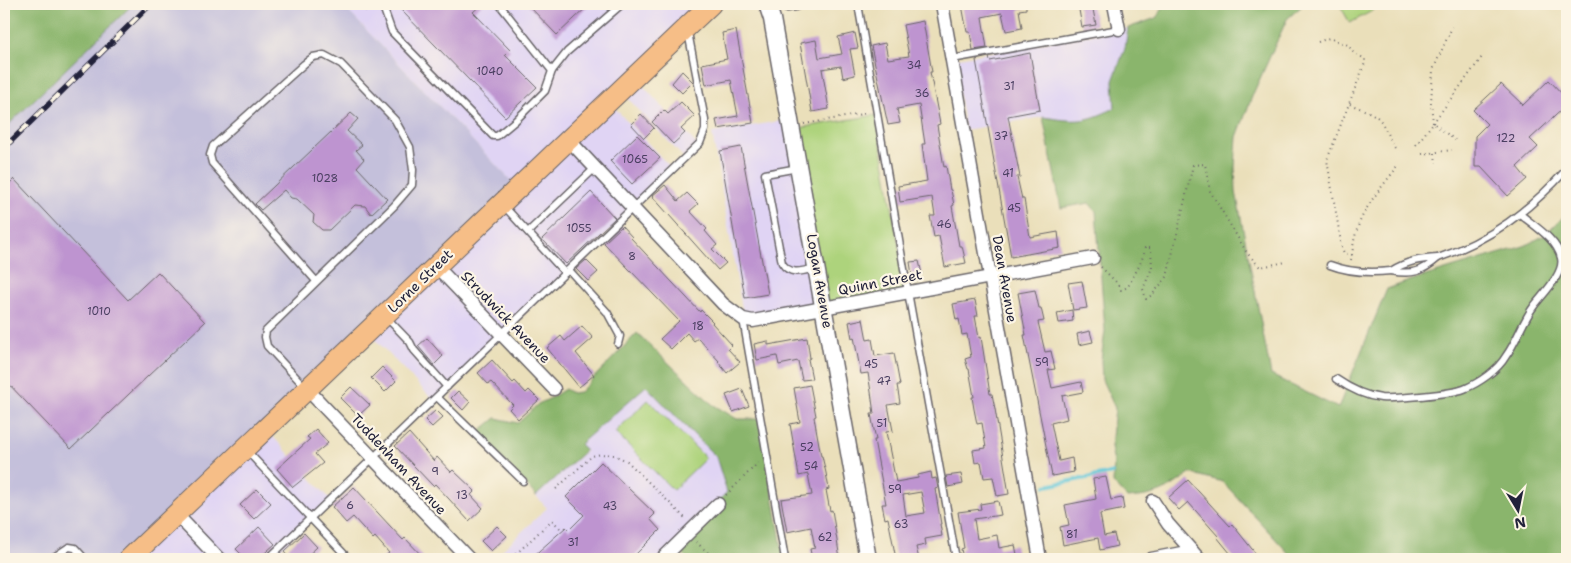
<svg xmlns="http://www.w3.org/2000/svg" width="1571" height="563" viewBox="0 0 1571 563" font-family="'Shantell Sans',sans-serif">
	<rect width="100%" height="100%" fill="#fcf5e5"/>
	<filter id="ink" filterUnits="userSpaceOnUse"><feTurbulence type="fractalNoise" baseFrequency=".02" numOctaves="2"/><feDisplacementMap in="SourceGraphic" scale="10" xChannelSelector="R" yChannelSelector="G"/><feConvolveMatrix kernelMatrix="1 2 1 2 8 2 1 2 1" color-interpolation-filters="sRGB"/></filter>
	<filter id="wash" filterUnits="userSpaceOnUse"><feTurbulence type="fractalNoise" baseFrequency=".0096" numOctaves="4" result="noise"/><feDisplacementMap in="SourceGraphic" scale="20" xChannelSelector="R" yChannelSelector="G"/><feGaussianBlur stdDeviation="1.12" result="paint"/><feColorMatrix in="noise" values="0 0 0 0 0 0 0 0 0 0 0 0 0 0 0 0 0 1.4 0 .05"/><feComposite in="paint" operator="in"/></filter>
	<g filter="url(#wash)">
		<rect width="100%" height="100%" fill="#eadfba"/>
		<g fill="#e0d4f4">
			<path d="M341 4H713L635 77 698 146 685 159 621 91 609 102 673 170 434 401 368 332 518 188Z"/>
			<path d="M1128 28 1125 48 1113 81 1115 108 1094 118 1074 122 1043 117 965 130 953 59Z"/>
			<path d="M791 119 826 309 744 320 712 133Z"/>
			<path d="M646 386 716 457 727 493 660 559H493L547 508 536 496 586 451 580 444Z"/>
			<path d="M266 429 331 500 270 559H130Z"/>
		</g>
		<path fill="#c4c0db" d="M133 4H341L518 188 130 559H4V129Z"/>
		<g fill="#add37c" stroke="#687a5c">
			<path d="M1339 4H1371L1374 10 1350 23Z"/>
			<path d="M876 115 907 293 826 309 793 129Z"/>
			<path d="M648 400 706 458 673 490 615 432Z"/>
		</g>
		<g fill="#8ab56c" stroke="#566c54">
			<path d="M4 4H133L4 129Z"/>
			<path d="M1166 4H1304L1287 19 1253 94 1237 137 1235 167 1236 192 1271 375 1338 408 1387 289 1412 280 1524 246 1545 235 1567 213V559H1294L1223 482 1190 473C1166 491 1158 496 1127 498L1113 483 1114 463 1111 447 1115 408 1102 380 1101 360 1105 331 1096 211 1089 203 1061 208 1043 117C1077 122 1084 123 1115 108L1113 81 1125 48 1128 28 1156 18Z"/>
			<path d="M637 333 712 404 737 419H760L784 559H688L674 546 727 492 716 457 646 386 580 444 586 450 536 496 524 482 476 434 496 418 518 423 538 404 551 398 565 389 572 393 580 392Z"/>
		</g>
		<g fill="none" stroke-linecap="round" stroke-linejoin="round">
			<path stroke="#5bc5d7" stroke-width="4" d="M1046 486 1112 473"/>
		</g>
		<g id="blocks">
			<g fill="#be94d0" fill-rule="evenodd">
				<path d="M408 4H482L473 12 510 50 505 55 537 87 505 117 401 10Z"/>
				<path d="M527 4H590L557 35Z"/>
				<path d="M971 4H1026V9L1019 10 1022 28 1006 31 1002 13 982 17 987 48 973 50 970 32H967L962 5Z"/>
				<path d="M1078 4H1092L1096 25 1082 27Z"/>
				<path d="M923 21 932 72H930L940 124 937 125 944 167 946 166 950 190H951L954 205 952 206 959 246H962L966 263 945 267 939 236 934 237 930 216H935L932 197 900 202 898 186 927 181 922 144H925L919 105 897 109 900 123 888 125 871 46 885 43 888 59 909 56 903 25Z"/>
				<path d="M736 30 753 123 718 129 716 120 738 116 731 80 706 85 702 64 727 59 722 33Z"/>
				<path d="M855 33 858 48 850 49 855 75 843 78 841 66 822 69 829 109 812 112 800 43 816 40 819 58 842 54 838 37Z"/>
				<path d="M1030 53 1040 110 1008 116 1020 177H1017L1022 199H1024L1030 237 1058 232 1060 248 1011 257 976 60 989 57 990 61Z"/>
				<path d="M682 71 693 82 682 93 672 83Z"/>
				<path d="M1549 80 1567 99V105L1530 139 1538 147 1517 167 1527 179 1508 196 1481 167H1475V136L1487 124 1473 110 1501 84 1523 105Z"/>
				<path d="M681 102 695 116 681 129 685 133 673 144 652 122 664 110 668 114Z"/>
				<path d="M351 113 358 119 347 131 362 145 356 150 364 159 357 167 387 199 371 214 365 206 355 205 329 230H322L313 222 314 215 297 199 291 198 284 190 261 210 255 204Z"/>
				<path d="M641 114 654 128 644 138 631 124Z"/>
				<path d="M637 135 660 158 632 184 610 161Z"/>
				<path d="M741 147 768 294 745 298 720 151Z"/>
				<path d="M14 179 128 300 158 272 205 322 71 449 4 379V189Z"/>
				<path d="M665 185 678 201 687 193 698 204 690 211 707 229 705 231 717 245 712 249 726 263 718 270 652 196Z"/>
				<path d="M591 192 615 218 566 264 542 239Z"/>
				<path d="M622 226 632 237 631 238 700 312 701 310 713 322 712 323 732 345 728 349 740 362 727 373 718 362 719 361 698 338 694 341 687 333 671 349 660 339 679 321 604 243Z"/>
				<path d="M586 260 598 272 588 281 576 269Z"/>
				<path d="M919 261 922 274 912 275 910 262Z"/>
				<path d="M1082 281 1087 308 1073 310 1068 283Z"/>
				<path d="M1035 290 1039 308H1041L1044 321 1038 322 1045 352 1051 351 1055 369 1048 370 1052 388 1081 382 1083 392 1062 396 1067 419 1051 423 1059 461 1072 458 1074 472 1052 476 1024 335H1026L1018 293Z"/>
				<path d="M975 300 978 316H975L979 338 981 337 990 394H992L995 409 1009 494 997 496 993 477 984 478 981 462 975 463 973 450 986 448 982 423 977 424 974 409 972 397H974L969 369H968L965 359 971 357 967 334 962 335 959 319 956 320 953 304Z"/>
				<path d="M1072 310 1073 321 1059 323 1057 313Z"/>
				<path d="M863 319 867 340 872 339 875 356 894 353 900 385H897L900 403 888 405 893 431 886 432 896 482 918 478V475L931 472 932 479 936 478 938 488 935 489 941 524H940L942 536 925 539 926 545 916 547 919 559H896L888 518 885 519 882 504H886L874 440H876L871 414H874L871 392 868 373 861 374 854 337 852 338 849 322ZM921 492 925 513 906 516 903 495Z"/>
				<path d="M582 326 593 338 576 353 594 375 579 387 547 348 561 336 565 341Z"/>
				<path d="M1090 331 1093 342 1079 345 1077 334Z"/>
				<path d="M427 338 443 356 434 365 418 346Z"/>
				<path d="M807 338 810 358 808 359 812 379 802 380 798 361 779 365 777 356 757 360 754 344 768 341V345Z"/>
				<path d="M492 360 513 383 515 381 526 393 529 390 539 400 518 419 509 409 513 405 491 382 488 384 478 373Z"/>
				<path d="M382 367 396 381 385 392 371 378Z"/>
				<path d="M810 385 816 416 814 417 821 456H822L826 473 829 489 826 490 830 511 832 510 840 559H812L810 549 815 548 811 527 787 532 781 499 812 495 808 474 799 476 790 424 800 422 794 388Z"/>
				<path d="M351 387 370 405 358 416 340 398Z"/>
				<path d="M742 389 749 406 733 412 726 395Z"/>
				<path d="M458 391 470 402 463 410 451 398Z"/>
				<path d="M436 410 443 417 432 427 425 420Z"/>
				<path d="M316 429 328 443 315 454 323 463 293 487 277 469 310 439 307 437Z"/>
				<path d="M409 433 434 461 437 457 451 472 453 470 475 491 471 495 483 508 469 521 449 499 435 484 433 486 395 446Z"/>
				<path d="M601 462 655 514 650 519 660 530 631 559H530L566 527 569 530 584 515 566 497Z"/>
				<path d="M961 474 963 484 948 487 946 476Z"/>
				<path d="M1106 477 1111 500 1122 498 1124 509 1100 514 1104 536 1114 534 1117 546 1100 550 1098 538 1063 545 1060 527 1069 525 1065 505 1096 499 1093 479Z"/>
				<path d="M1188 480 1230 526 1232 524 1260 559H1235L1217 537 1218 536 1188 502 1179 510 1168 498Z"/>
				<path d="M354 487 403 540 405 538 425 559H382L389 553 375 537 373 539 353 517 346 523 332 507Z"/>
				<path d="M257 489 271 503 254 519 240 505Z"/>
				<path d="M998 501 1001 515 974 519 977 539 997 535 999 548 1015 545 1018 559H963L961 549 964 548 958 512 981 509 980 504Z"/>
				<path d="M497 526 507 536 491 551 481 541Z"/>
				<path d="M259 527 275 544 258 559H246L236 549Z"/>
				<path d="M304 533 317 547 304 559H290L284 552Z"/>
			</g>
		</g>
	</g>
	<g filter="url(#ink)">
		<use href="#blocks" fill-opacity="0" stroke="#686467" stroke-width="1"/>
		<g fill="none" stroke-linecap="round" stroke-linejoin="round">
			<g stroke="#686467" stroke-width="9">
				<g id="service">
					<path d="M360 4 367 7 381 4"/>
					<path d="M382 4 392 32 493 136H497L515 121 545 91 552 71 567 52 622 4"/>
					<path d="M499 4 552 71"/>
					<path d="M858 4 908 292 956 559"/>
					<path d="M952 59 1119 29"/>
					<path d="M798 168 765 174 782 263C790 276 803 271 816 268"/>
					<path d="M504 206 565 273"/>
					<path d="M528 232 595 168"/>
					<path d="M1438 258C1491 240 1530 210 1567 169"/>
					<path d="M1438 258C1422 272 1412 275 1391 271 1407 261 1420 259 1438 258Z"/>
					<path d="M1330 265C1348 272 1372 273 1391 271"/>
					<path d="M569 270 607 312 620 336 618 344"/>
					<path d="M387 318 410 342 414 350 447 387"/>
					<path d="M743 319 785 559"/>
					<path d="M1336 379C1349 388 1365 396 1381 398 1396 399 1451 394 1464 389 1479 383 1498 370 1506 356 1517 341 1522 322 1534 306 1542 295 1565 273 1561 258 1557 239 1534 226 1520 214"/>
					<path d="M306 388 267 346 265 337 266 331 394 206 412 185 413 170 410 147 395 120 341 64 324 55 313 57 304 64 213 146 210 155 212 163 316 281"/>
					<path d="M437 397 523 481"/>
					<path d="M247 451 349 559"/>
					<path d="M51 559 69 547 75 548 85 559"/>
					<path d="M268 559 700 143 705 130V120L688 32"/>
				</g>
			</g>
			<g stroke="#686467" stroke-width="15">
				<g id="minor">
					<path d="M942 4 1040 559"/>
					<path d="M1114 4 1119 29"/>
					<path d="M787 5 795 4"/>
					<path d="M568 139 723 304 743 319 753 321 1093 258"/>
					<path d="M436 266 554 389"/>
					<path d="M307 389 469 559"/>
					<path d="M1153 501 1168 524 1199 559"/>
					<path d="M176 514 219 559"/>
					<path d="M662 559 718 504"/>
					<path d="M1151 559 1192 551"/>
				</g>
			</g>
			<g stroke="#686467" stroke-width="19">
				<path id="tertiary" d="M767 4 772 19 868 559"/>
			</g>
			<g stroke="#686467" stroke-width="22">
				<path id="primary" d="M129 559 711 4"/>
			</g>
			<g stroke="#686467" stroke-width="2" stroke-dasharray="1 4" stroke-linecap="butt">
				<path d="M1318 42 1329 38 1348 45 1353 52 1365 59V63L1327 160 1342 248 1344 253 1352 255"/>
				<path d="M1350 104C1360 109 1377 113 1382 123 1387 132 1389 141 1396 149"/>
				<path d="M1433 123 1431 103 1433 70 1452 27"/>
				<path d="M1433 123 1482 57"/>
				<path d="M804 124 868 113"/>
				<path d="M1416 145 1433 123 1455 140"/>
				<path d="M1435 153 1436 163"/>
				<path d="M1422 154 1452 150"/>
				<path d="M1351 260C1353 251 1353 242 1356 233 1363 207 1382 187 1398 166"/>
				<path d="M1101 267 1116 282 1121 290 1128 287C1134 274 1143 262 1145 248H1151L1152 268 1143 289 1146 299 1152 295 1167 277 1193 165 1205 164 1210 191 1247 253 1260 267 1286 262"/>
				<path d="M556 489 592 456 601 454 614 455 627 461 686 519"/>
				<path d="M726 495 758 463"/>
				<path d="M696 542 715 559"/>
				<path d="M515 559 516 554 552 520 562 530"/>
			</g>
			<use href="#service" stroke="#fff" stroke-width="6"/>
			<use href="#minor" stroke="#fff" stroke-width="12"/>
			<use href="#tertiary" stroke="#fff" stroke-width="16"/>
			<use href="#primary" stroke="#f6be87" stroke-width="20"/>
			<g stroke="#22223b" stroke-width="5.5">
				<path id="rail" d="M4 148 151 4"/>
			</g>
			<use href="#rail" stroke="#fcf5e5" stroke-width="4" stroke-dasharray="11" stroke-linecap="butt"/>
		</g>
	</g>
	<g text-anchor="middle" stroke-width="4.5" stroke-linejoin="round" paint-order="stroke">
		<g font-size="11" fill="#493e60">
			<text x="914" y="69">34</text>
			<text x="490" y="75">1040</text>
			<text x="1009" y="90">31</text>
			<text x="922" y="97">36</text>
			<text x="1001" y="140">37</text>
			<text x="1506" y="142">122</text>
			<text x="635" y="163">1065</text>
			<text x="1008" y="177">41</text>
			<text x="325" y="182">1028</text>
			<text x="1014" y="212">45</text>
			<text x="944" y="228">46</text>
			<text x="579" y="232">1055</text>
			<text x="632" y="260">8</text>
			<text x="99" y="315">1010</text>
			<text x="698" y="330">18</text>
			<text x="1042" y="366">59</text>
			<text x="871" y="368">45</text>
			<text x="884" y="385">47</text>
			<text x="882" y="427">51</text>
			<text x="807" y="451">52</text>
			<text x="811" y="470">54</text>
			<text x="435" y="475">9</text>
			<text x="895" y="493">59</text>
			<text x="462" y="499">13</text>
			<text x="350" y="509">6</text>
			<text x="610" y="510">43</text>
			<text x="901" y="528">63</text>
			<text x="1072" y="538">81</text>
			<text x="825" y="541">62</text>
			<text x="573" y="546">31</text>
		</g>
		<g font-size="14" fill="#22223b" stroke="#fcf5e5">
			<text transform="translate(1005 279) rotate(80)" y="5">Dean Avenue</text>
			<text transform="translate(420 281) rotate(-44)" y="5">Lorne Street</text>
			<text transform="translate(820 281) rotate(80)" y="5">Logan Avenue</text>
			<text transform="translate(880 282) rotate(-11)" y="5">Quinn Street</text>
			<text transform="translate(506 317) rotate(46)" y="5">Strudwick Avenue</text>
			<text transform="translate(399 464) rotate(47)" y="5">Tuddenham Avenue</text>
		</g>
	</g>
	<rect width="1571" height="563" fill="none" stroke="#fcf5e5" stroke-width="20"/>
	<g transform="translate(1518 510) rotate(170)" stroke="#fcf5e5" stroke-width="4" paint-order="stroke">
	<path d="M0-4L9 19L0 12L-9 19Z" fill="#22223b"/>
	<text y="-8" font-size="14" font-weight="bold" text-anchor="middle" fill="#22223b">N</text>
	</g>
</svg>
